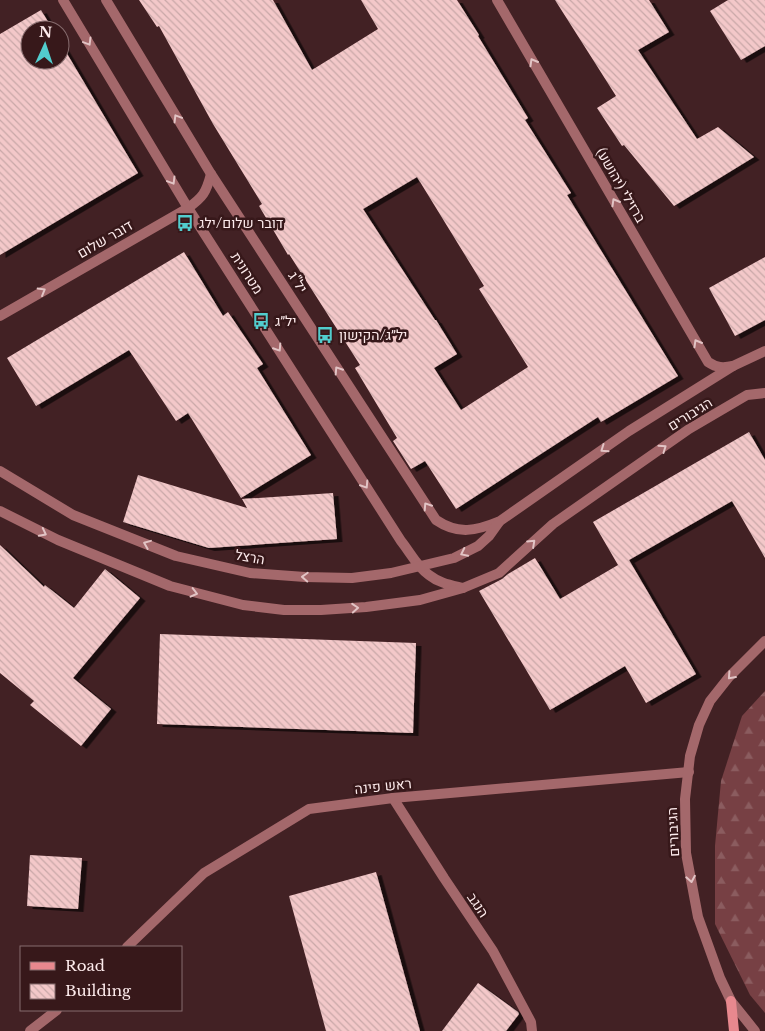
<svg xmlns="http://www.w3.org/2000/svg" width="765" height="1031" viewBox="0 0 765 1031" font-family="'Libre Baskerville',Heebo,serif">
	<defs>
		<pattern id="forest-firs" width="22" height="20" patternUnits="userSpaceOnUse" patternTransform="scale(1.25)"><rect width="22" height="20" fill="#774044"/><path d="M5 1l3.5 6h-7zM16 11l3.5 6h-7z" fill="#8b5c5f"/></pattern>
		<pattern id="building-back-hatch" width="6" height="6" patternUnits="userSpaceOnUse" patternTransform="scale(1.25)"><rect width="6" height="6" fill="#f3c8c9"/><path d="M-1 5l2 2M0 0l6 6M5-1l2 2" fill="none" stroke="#c9a8a8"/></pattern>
		<filter id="shadow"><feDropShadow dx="5.5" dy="3" stdDeviation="0" flood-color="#0009"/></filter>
	</defs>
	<rect width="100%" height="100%" fill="#422124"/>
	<path fill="url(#forest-firs)" d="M765 691V1013L750 995 715 924V846L721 781 742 716Z"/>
	<g fill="url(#building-back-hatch)" fill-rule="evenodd" filter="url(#shadow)">
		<path d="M139 0H273L312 70 378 29 361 0H457L479 35 478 36 528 118 525 120 571 193 567 195 678 376 601 422 598 417 456 509 425 461 411 469 393 441 397 438 355 368 360 365 289 254 288 255 259 206 262 204 213 124 159 26 157 27ZM417 177 484 286 479 289 528 367 461 410 434 368 457 354 436 320H435L363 209Z"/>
		<path d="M555 0H649L669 32 638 50 697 139 718 127 754 157 674 206 624 145 622 146 597 108 616 96Z"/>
		<path d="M728 0H765V46L741 60 710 11Z"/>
		<path d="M41 10 53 30H30V60H60V42L138 173 0 255V34Z"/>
		<path d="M184 252 223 316 228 312 263 364 257 368 311 455 241 498 188 413 176 421 129 350 36 406 7 358Z"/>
		<path d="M765 257V320L735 336 709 288Z"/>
		<path d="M749 432 765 460V558L732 501 629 560 696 674 646 703 625 666 550 710 479 591 502 579 508 574 535 558 560 599 618 565 593 522Z"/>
		<path d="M138 475 247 508 242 499 333 493 337 539 209 548 123 522Z"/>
		<path d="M0 545 44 587 45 585 74 608 105 569 140 598 73 678 111 709 81 746 30 705 34 701 0 673Z"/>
		<path d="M160 634 416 643 413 733 157 724Z"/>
		<path d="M30 855 82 858 78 909 27 906Z"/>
		<path d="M376 872 420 1031H326L289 896Z"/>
		<path d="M478 983 518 1012 519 1014 506 1031H442Z"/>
	</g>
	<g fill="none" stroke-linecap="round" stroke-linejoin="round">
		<path stroke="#a4686b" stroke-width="10" d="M63 0 188 208 401 541C410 552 417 567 429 575 439 583 451 585 463 588"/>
		<g stroke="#a4686b" stroke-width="10">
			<path d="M497 0 708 362C717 368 723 368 733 366"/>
			<path d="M0 316 188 208C203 197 206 193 211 174"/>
			<path d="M393 798 444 878 493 951 531 1022 532 1031"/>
			<path d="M127 947 204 873 309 809 393 798 689 772"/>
			<path d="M30 1031 57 1010"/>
		</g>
		<g stroke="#a4686b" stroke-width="10">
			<path d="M106 0 211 174 436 520C458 535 476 531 500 521L629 431 733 366 765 351"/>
			<path d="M0 471 73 515 176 556 250 573 305 577 352 578 391 573 454 558 478 546 489 536 499 522"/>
			<path d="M0 511 58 540 170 586 243 605 284 610H321L366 607 420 600 463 588 499 573 553 524 689 429 747 395 765 393"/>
			<path d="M755 1031 731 1001 720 978 698 917 686 853 685 799 690 756 699 725 710 701 729 677 765 641"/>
		</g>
		<path stroke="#e8888e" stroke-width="10" d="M731 1001 734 1031"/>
	</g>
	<defs><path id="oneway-chevron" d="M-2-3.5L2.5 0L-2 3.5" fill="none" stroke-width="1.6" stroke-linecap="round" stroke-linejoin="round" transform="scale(1.25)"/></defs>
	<g stroke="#e2c4c5">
		<use href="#oneway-chevron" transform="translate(88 42) rotate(59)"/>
		<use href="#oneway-chevron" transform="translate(533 62) rotate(-120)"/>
		<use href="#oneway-chevron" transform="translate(177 118) rotate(-121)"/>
		<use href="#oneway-chevron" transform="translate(172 181) rotate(59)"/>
		<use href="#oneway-chevron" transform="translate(615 202) rotate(-120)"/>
		<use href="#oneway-chevron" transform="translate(42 291) rotate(-30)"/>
		<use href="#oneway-chevron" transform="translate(697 343) rotate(-120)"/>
		<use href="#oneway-chevron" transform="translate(278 348) rotate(57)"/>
		<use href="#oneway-chevron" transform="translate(338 370) rotate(-123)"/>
		<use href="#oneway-chevron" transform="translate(663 448) rotate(-35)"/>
		<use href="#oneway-chevron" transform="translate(604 449) rotate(145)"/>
		<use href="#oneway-chevron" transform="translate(365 485) rotate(57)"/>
		<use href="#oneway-chevron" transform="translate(427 506) rotate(-123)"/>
		<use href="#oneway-chevron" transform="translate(43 533) rotate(27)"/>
		<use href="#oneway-chevron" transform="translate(532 543) rotate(-43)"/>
		<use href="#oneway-chevron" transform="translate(147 544) rotate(-158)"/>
		<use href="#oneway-chevron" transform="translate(464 553) rotate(154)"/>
		<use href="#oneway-chevron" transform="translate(305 577) rotate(-177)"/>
		<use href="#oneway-chevron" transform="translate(194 593) rotate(14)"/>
		<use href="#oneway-chevron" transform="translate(355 608) rotate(-4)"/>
		<use href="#oneway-chevron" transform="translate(731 676) rotate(132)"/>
		<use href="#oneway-chevron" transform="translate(691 879) rotate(80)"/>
	</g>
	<defs>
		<g id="bus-bare" transform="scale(1.35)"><path d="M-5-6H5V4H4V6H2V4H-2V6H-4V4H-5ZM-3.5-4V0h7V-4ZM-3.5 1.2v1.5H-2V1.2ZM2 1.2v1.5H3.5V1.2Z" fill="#52cdce" stroke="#37181a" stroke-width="2.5" paint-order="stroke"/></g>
	</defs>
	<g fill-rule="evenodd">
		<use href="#bus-bare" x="185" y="223"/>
		<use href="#bus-bare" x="261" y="321"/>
		<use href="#bus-bare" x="325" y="335"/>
	</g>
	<g text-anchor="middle" stroke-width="5" stroke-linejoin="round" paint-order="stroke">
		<g font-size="14" fill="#fdebec" stroke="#37181a">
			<text transform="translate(621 185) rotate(60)" y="5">ברזילי (יהושע)</text>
			<text transform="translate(105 239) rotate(-30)" y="5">דובר שלום</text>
			<text transform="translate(247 273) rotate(57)" y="5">מטרונית</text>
			<text transform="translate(298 282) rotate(57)" y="5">יל"ג</text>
			<text transform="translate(690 414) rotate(-32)" y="5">הגיבורים</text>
			<text transform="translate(250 557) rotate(10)" y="5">הרצל</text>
			<text transform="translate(383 786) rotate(-6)" y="5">ראש פינה</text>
			<text transform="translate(673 832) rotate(-93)" y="5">הגיבורים</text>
			<text transform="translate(478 905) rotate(56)" y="5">הנגב</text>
		</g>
		<g font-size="14" fill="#fdebec" stroke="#37181a" text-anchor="start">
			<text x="199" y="228">דובר שלום/ילג</text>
			<text x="275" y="326">יל״ג</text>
			<text x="339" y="340">יל״ג/הקישון</text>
		</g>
	</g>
	<rect x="20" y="946" width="162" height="65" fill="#37181a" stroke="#866c6e"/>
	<rect x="30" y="962" width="25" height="8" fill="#e8888e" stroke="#866c6e"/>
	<text x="65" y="971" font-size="15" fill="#fdebec">Road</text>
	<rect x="30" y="984" width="25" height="15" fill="url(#building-back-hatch)" stroke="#866c6e"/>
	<text x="65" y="996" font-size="15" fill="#fdebec">Building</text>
	<g transform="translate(45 45) rotate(3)"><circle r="24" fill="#37181a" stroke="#866c6e"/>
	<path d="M0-4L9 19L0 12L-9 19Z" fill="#52cdce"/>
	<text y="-8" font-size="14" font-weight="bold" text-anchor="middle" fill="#fdebec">N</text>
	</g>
</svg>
